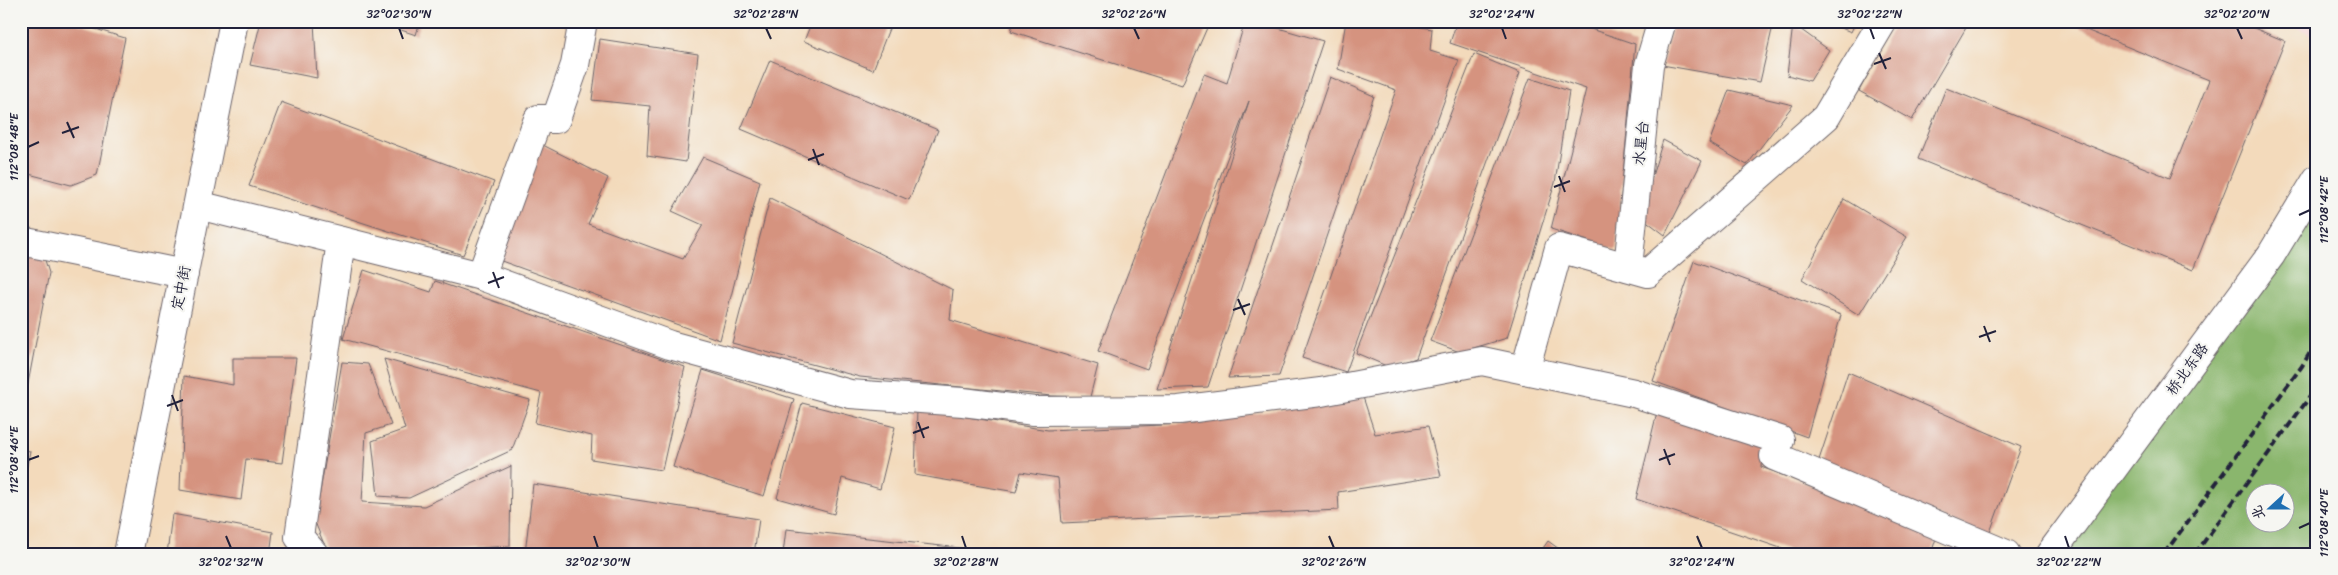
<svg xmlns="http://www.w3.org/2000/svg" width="2338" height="575" viewBox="0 0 2338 575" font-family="Sriracha,'LXGW WenKai TC',sans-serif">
	<rect width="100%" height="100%" fill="#f6f6f2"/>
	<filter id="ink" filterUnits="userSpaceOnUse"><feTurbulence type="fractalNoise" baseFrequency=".02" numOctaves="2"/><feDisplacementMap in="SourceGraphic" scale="10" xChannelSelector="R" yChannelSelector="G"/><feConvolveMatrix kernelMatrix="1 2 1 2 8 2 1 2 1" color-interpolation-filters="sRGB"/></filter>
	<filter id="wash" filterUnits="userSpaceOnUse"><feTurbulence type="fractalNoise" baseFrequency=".0096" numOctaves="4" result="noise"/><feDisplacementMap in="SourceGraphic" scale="20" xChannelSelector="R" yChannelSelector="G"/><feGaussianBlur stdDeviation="1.12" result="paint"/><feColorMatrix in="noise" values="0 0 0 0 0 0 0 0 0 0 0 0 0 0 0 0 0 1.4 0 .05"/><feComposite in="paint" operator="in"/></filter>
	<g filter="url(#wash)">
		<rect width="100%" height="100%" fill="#f3dabb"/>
		<path fill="#f7cfd2" d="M2282 21H2317V37Z"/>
		<path fill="#8ab66d" stroke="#566c54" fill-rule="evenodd" d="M2317 179V554H2050ZM2256 492H2286V522H2256Z"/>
		<g id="blocks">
			<g fill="#d5937f">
				<path d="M21 21H69L125 38 97 175 71 185 21 172Z"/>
				<path d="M261 21H314L317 78 250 65Z"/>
				<path d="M374 21H420L416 35Z"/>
				<path d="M620 21H669L668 30Z"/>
				<path d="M812 21H892L873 70 804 41Z"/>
				<path d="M1014 21H1210L1182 85 1011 31Z"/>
				<path d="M1245 21H1254L1323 41 1208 387 1157 389 1249 101 1147 369 1098 351 1204 74 1227 83Z"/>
				<path d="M1346 21H1389L1432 29 1430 51 1459 60 1346 372 1302 358 1396 90 1338 69Z"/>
				<path d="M1457 21H1567L1635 44 1616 250 1551 229 1586 89 1450 43Z"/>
				<path d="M1674 21H1774L1760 82 1662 65Z"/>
				<path d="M1824 21H1856L1851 32Z"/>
				<path d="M1897 21H1970L1912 120 1859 91Z"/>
				<path d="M2064 21H2237L2285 41 2193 270 1918 159 1946 88 2170 178 2209 80Z"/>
				<path d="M1793 24 1829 50 1810 81 1787 75Z"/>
				<path d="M600 39 698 54 686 162 647 156 650 106 592 100Z"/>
				<path d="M1474 54 1520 73 1416 358 1389 367 1356 353Z"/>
				<path d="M770 60 938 130 909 200 741 129Z"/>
				<path d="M1330 77 1374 96 1279 376 1228 378Z"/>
				<path d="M1530 78 1569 91 1555 183 1507 338 1460 352 1430 341Z"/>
				<path d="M1729 90 1793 105 1747 165 1709 143Z"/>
				<path d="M281 102 494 182 463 255 249 186Z"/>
				<path d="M1663 140 1702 161 1665 235 1640 216Z"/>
				<path d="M539 143 608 178 588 224 683 259 703 225 672 211 703 157 760 181 720 340 493 258Z"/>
				<path d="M770 198 953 290 950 320 1098 365 1090 397 1052 396 860 377 732 343Z"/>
				<path d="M1844 199 1907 237 1859 315 1802 279Z"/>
				<path d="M21 253 44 257 49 273 22 415Z"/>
				<path d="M1694 261 1841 315 1807 437 1653 381Z"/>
				<path d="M364 270 431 292 435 281 685 367 662 470 591 459 592 436 535 423 541 393 343 339Z"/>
				<path d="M233 358H296L282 463 246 459 241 500 180 490 184 376 233 385Z"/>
				<path d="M384 359 530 400 512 450 409 498 378 496 372 441 405 429Z"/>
				<path d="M342 362 368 364 391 425 366 433 362 502 424 506 511 466 510 546 380 554H328L315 522Z"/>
				<path d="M703 370 794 399 764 496 673 467Z"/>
				<path d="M1848 372 2021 447 1989 535 1816 469Z"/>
				<path d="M1363 397 1375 434 1428 426 1441 476 1338 492 1339 510 1062 523 1058 478 1021 472 1016 492 915 475 917 409 1048 430 1185 424Z"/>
				<path d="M802 403 895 427 880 489 842 478 834 514 777 498Z"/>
				<path d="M1658 408 1763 439 1761 467 1938 532 1931 554H1798L1636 499Z"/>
				<path d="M21 449 30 451 22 489H21Z"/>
				<path d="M533 484 759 519 754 554H525Z"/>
				<path d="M172 514 273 532 270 554H167Z"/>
				<path d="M786 529 978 550V554H783Z"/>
				<path d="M1548 541 1566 554H1539Z"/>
			</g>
		</g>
	</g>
	<g filter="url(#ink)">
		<use href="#blocks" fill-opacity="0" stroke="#6b6268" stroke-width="1"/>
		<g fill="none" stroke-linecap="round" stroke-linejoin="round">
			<g stroke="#6b6268" stroke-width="30">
				<g id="minor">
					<path d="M198 205 481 276 670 345 850 394 963 402 1034 411 1179 410 1321 392 1482 361 1634 393 1780 440 1774 456 2006 554"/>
					<path d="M21 241 184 274"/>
					<path d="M1628 267 1649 65 1662 21"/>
					<path d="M481 276 538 119H556L575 65 583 21"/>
					<path d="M1525 370 1559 248 1648 273 1826 117 1883 21"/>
					<path d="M128 554 234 21"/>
					<path d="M314 554 299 537 341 241"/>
				</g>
			</g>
			<g stroke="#6b6268" stroke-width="30">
				<path id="tertiary" d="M2050 554 2271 255 2317 179"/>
			</g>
			<use href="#minor" stroke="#fff" stroke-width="28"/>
			<use href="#tertiary" stroke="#fff" stroke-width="28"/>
			<g stroke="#22223b" stroke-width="4" stroke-dasharray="8 4" stroke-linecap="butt">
				<path d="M2164 554 2302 366 2317 341"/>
				<path d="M2195 554 2317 387"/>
			</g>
		</g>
	</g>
	<path fill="none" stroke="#22223b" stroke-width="2" d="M399 28 403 39M766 28 771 39M1134 28 1139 39M1502 28 1506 39M1870 28 1874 39M2237 28 2242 39M1879 53 1886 69M1874 64 1891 58M67 122 74 138M62 133 79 127M28 147 39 142M813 149 819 165M808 160 824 154M1559 176 1565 192M1554 187 1570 181M2299 215 2310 210M493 272 499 288M488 283 504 277M1238 299 1245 315M1233 310 1250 304M1984 326 1990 342M1979 337 1996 331M172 395 178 411M167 406 183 400M918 422 924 438M913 433 929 427M1664 449 1670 465M28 460 39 456M1659 460 1675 454M2299 528 2310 523M226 536 231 548M594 536 598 548M962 536 966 548M1329 536 1334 548M1697 536 1702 548M2065 536 2069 548"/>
	<g text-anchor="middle" stroke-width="4.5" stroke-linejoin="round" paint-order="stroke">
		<g font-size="15" fill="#22223b" stroke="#f6f6f2">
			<text transform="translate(1641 143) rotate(-84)" y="5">水星台</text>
			<text transform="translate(181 288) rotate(-79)" y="5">定中街</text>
			<text transform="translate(2187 369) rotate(-54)" y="5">桥北东路</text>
		</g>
	</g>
	<rect width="2338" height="575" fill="none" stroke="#f6f6f2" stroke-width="55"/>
	<g transform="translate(2270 508) rotate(249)"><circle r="24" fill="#f6f6f2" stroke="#a1a1a9"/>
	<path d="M0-4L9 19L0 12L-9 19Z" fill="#1f6fb2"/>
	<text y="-8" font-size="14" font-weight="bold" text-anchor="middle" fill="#22223b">北</text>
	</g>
	<rect x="28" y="28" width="2282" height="520" fill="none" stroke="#22223b" stroke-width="2"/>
	<g font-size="12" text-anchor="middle" fill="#22223b">
		<text x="399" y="18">32°02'30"N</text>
		<text x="766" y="18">32°02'28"N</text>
		<text x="1134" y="18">32°02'26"N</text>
		<text x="1502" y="18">32°02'24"N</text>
		<text x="1870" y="18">32°02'22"N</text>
		<text x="2237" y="18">32°02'20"N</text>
		<text transform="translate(14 147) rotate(-90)" y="4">112°08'48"E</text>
		<text transform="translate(2324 210) rotate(-90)" y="4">112°08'42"E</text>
		<text transform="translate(14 460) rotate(-90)" y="4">112°08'46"E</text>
		<text transform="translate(2324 523) rotate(-90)" y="4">112°08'40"E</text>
		<text x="231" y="566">32°02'32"N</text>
		<text x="598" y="566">32°02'30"N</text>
		<text x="966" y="566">32°02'28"N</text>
		<text x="1334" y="566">32°02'26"N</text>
		<text x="1702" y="566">32°02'24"N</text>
		<text x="2069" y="566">32°02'22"N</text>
	</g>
</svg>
